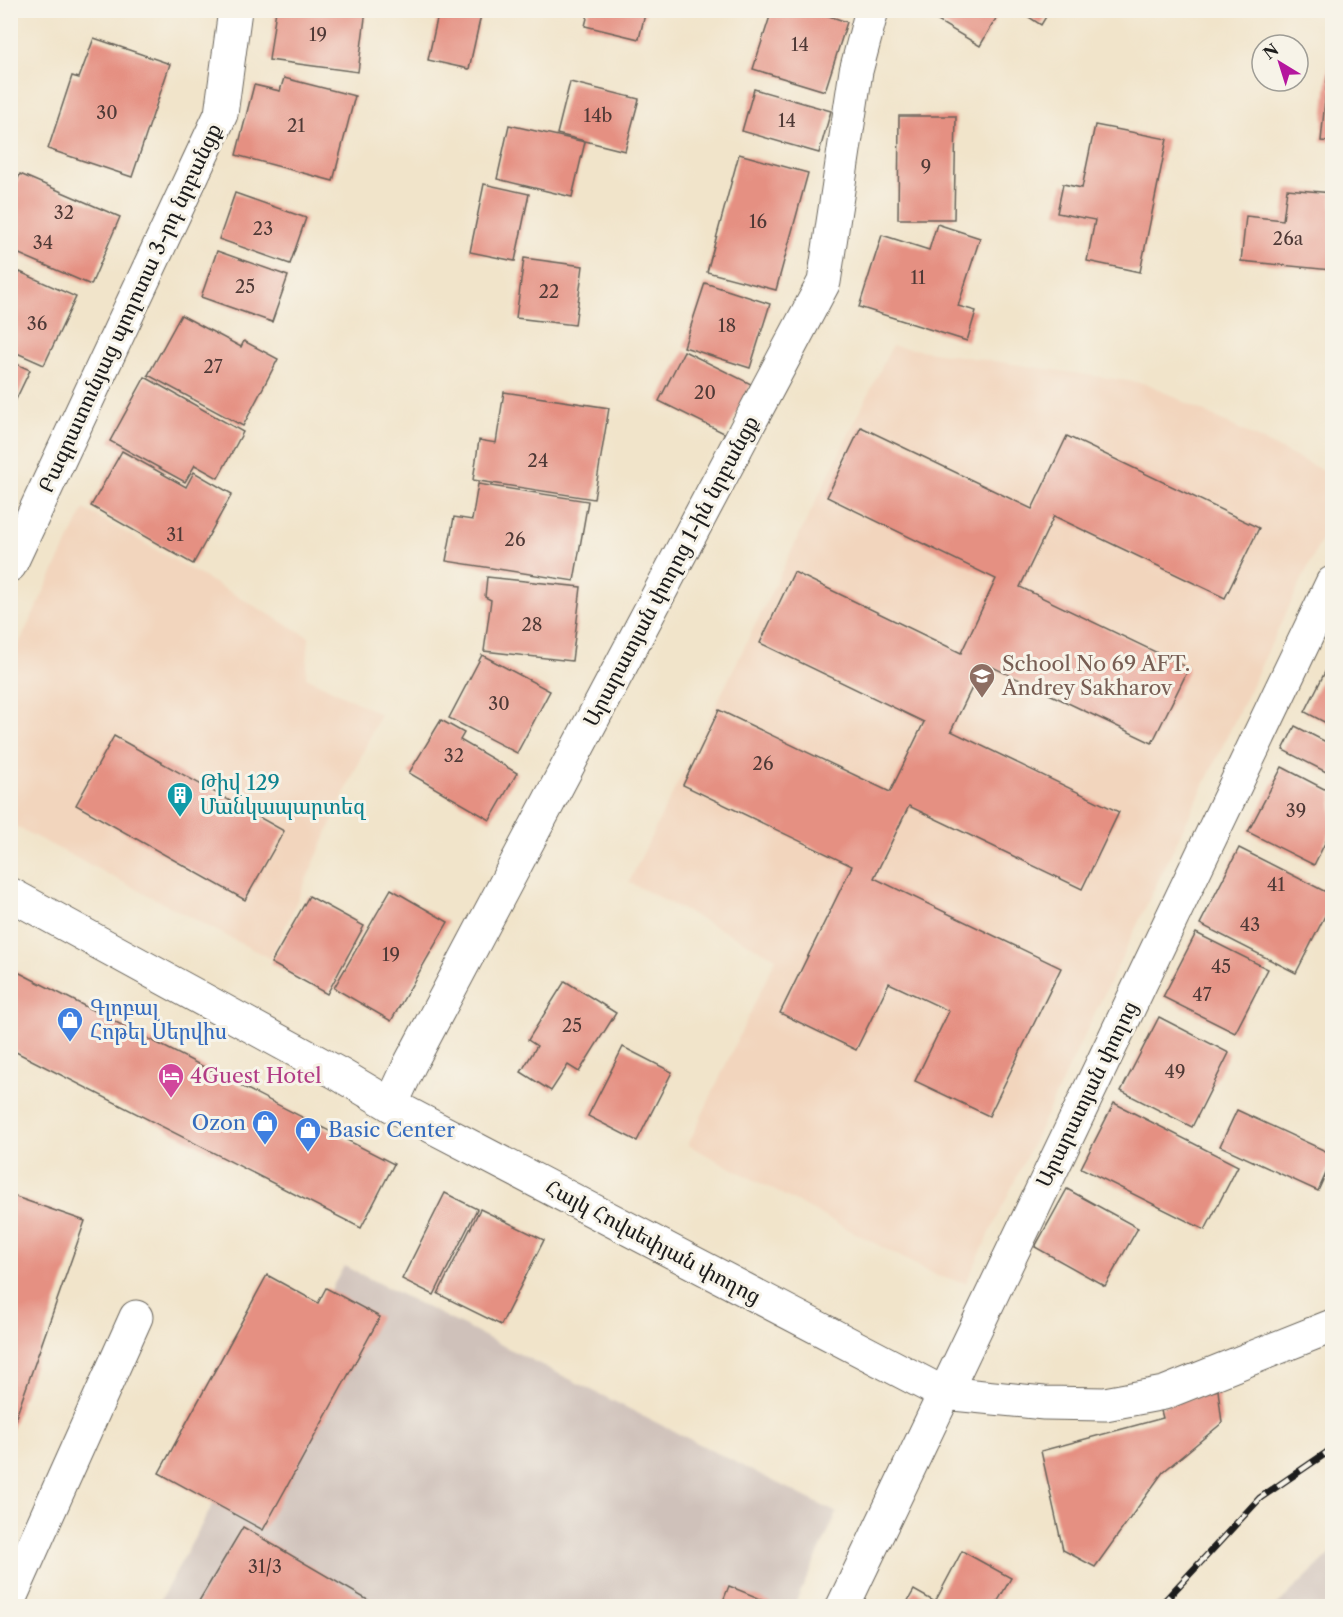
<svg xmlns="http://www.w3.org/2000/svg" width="1343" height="1617" viewBox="0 0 1343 1617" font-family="'Libre Caslon Text','Noto Serif Armenian',serif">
	<rect width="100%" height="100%" fill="#f7f3e8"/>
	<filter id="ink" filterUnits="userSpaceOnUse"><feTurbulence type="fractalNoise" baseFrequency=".0167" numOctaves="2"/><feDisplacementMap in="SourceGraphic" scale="12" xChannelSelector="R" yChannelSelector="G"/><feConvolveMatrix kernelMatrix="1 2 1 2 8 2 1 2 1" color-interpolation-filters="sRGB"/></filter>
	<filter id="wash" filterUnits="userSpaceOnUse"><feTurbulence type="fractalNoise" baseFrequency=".008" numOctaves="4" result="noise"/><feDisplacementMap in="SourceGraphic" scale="24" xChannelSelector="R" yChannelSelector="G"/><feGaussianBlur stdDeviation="1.35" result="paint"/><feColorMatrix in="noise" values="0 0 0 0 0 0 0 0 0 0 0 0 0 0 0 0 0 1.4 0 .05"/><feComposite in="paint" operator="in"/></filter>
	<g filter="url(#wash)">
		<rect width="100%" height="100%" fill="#f1e4ca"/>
		<g fill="#f2d5bd">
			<path d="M892 346 1148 384 1332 475V517L966 1283 937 1276 688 1145 776 958 629 882Z"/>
			<path d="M84 509 309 637 306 677 380 714 271 959 11 824 10 662Z"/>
		</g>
		<g fill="#cfc1ba">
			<path d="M344 1266 837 1513 794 1606H157Z"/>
			<path d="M1332 1552V1606H1276Z"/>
		</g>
		<g id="blocks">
			<g fill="#e59082">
				<path d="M276 10H366L358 72 269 60Z"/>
				<path d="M439 10H463L481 15 469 69 428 60Z"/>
				<path d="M589 10H646L639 39 585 26Z"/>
				<path d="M772 10H811L847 22 825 91 753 69Z"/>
				<path d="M934 10H1001L980 46 931 17Z"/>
				<path d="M1018 10H1050L1041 25Z"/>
				<path d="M94 38 170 64 132 177 48 149 72 76 79 78Z"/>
				<path d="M1331 41H1332V142L1321 141Z"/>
				<path d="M284 78 355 96 333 181 236 155 254 85 280 91Z"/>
				<path d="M570 82 639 99 625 151 557 134Z"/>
				<path d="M754 89 831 111 819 153 742 131Z"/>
				<path d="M899 116H956L954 219H898Z"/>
				<path d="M509 125 585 142 572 197 497 179Z"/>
				<path d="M1095 125 1167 139 1140 272 1087 261 1095 220 1057 213 1063 184 1082 188Z"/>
				<path d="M739 154 808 173 776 290 707 272Z"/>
				<path d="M20 174 120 217 91 285 10 250V198Z"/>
				<path d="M484 184 529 194 515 261 470 252Z"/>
				<path d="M1287 189 1332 193 1331 270 1241 261 1246 216 1283 220Z"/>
				<path d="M235 193 306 218 290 264 219 239Z"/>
				<path d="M937 224 980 238 958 306 976 311 967 341 859 307 882 235 929 250Z"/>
				<path d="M217 251 288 276 272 322 201 297Z"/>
				<path d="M524 258 583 266 575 325 516 318Z"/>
				<path d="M20 272 76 297 44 365 10 350V293Z"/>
				<path d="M705 283 770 304 750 368 684 347Z"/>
				<path d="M181 315 241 347 244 341 278 359 243 426 148 375Z"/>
				<path d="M684 351 751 384 726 434 659 401Z"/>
				<path d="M10 361 30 370 10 412Z"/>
				<path d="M145 377 243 432 218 478 195 465 185 482 110 441Z"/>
				<path d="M504 392 609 408 594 499 473 480 479 440 496 443Z"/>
				<path d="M861 427 1032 509 1067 436 1259 528 1225 598 1054 516 1020 587 1189 668 1152 743 984 663 951 731 1119 812 1082 889 909 806 874 878 1061 968 989 1116 915 1081 949 1011 889 983 856 1050 780 1013 852 866 683 785 719 710 890 792 924 722 760 643 794 572 961 653 996 579 827 497Z"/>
				<path d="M122 451 186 487 194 472 232 494 193 564 91 506Z"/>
				<path d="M478 484 588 501 574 581 446 561 454 517 472 520Z"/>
				<path d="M487 577 581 587 572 661 484 651 491 600 485 597Z"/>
				<path d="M482 655 550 691 517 753 449 718Z"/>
				<path d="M1326 670 1332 673V726L1305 712Z"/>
				<path d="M441 720 464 733 460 740 517 773 490 820 409 773Z"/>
				<path d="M1295 726 1332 745V775L1283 750Z"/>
				<path d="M114 736 284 831 245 900 76 805Z"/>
				<path d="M1282 767 1332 793V829L1314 865 1248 832Z"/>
				<path d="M1239 848 1332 895V902L1296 973 1200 924Z"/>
				<path d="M391 889 448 922 391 1021 334 988Z"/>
				<path d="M309 896 364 926 327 994 271 963Z"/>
				<path d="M1196 933 1268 969 1235 1033 1163 997Z"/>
				<path d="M10 968 394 1164 361 1228 10 1049Z"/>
				<path d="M565 981 616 1013 579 1072 568 1065 551 1091 521 1072 537 1046 528 1040Z"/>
				<path d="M1159 1017 1229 1053 1192 1127 1121 1091Z"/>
				<path d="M623 1047 672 1072 637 1141 588 1116Z"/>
				<path d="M1114 1103 1238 1166 1205 1230 1081 1168Z"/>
				<path d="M1237 1110 1332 1154V1160L1318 1191 1220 1146Z"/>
				<path d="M1067 1189 1138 1228 1105 1286 1035 1247Z"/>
				<path d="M445 1193 477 1209 434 1295 402 1279Z"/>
				<path d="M10 1195 85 1221 11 1431H10Z"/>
				<path d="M480 1209 544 1240 501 1325 438 1294Z"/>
				<path d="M267 1275 318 1303 326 1288 380 1317 263 1530 159 1473Z"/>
				<path d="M1218 1390 1222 1423 1163 1472 1095 1567 1063 1550 1041 1451 1163 1418 1160 1407Z"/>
				<path d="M243 1527 378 1606H196Z"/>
				<path d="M962 1551 1011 1578 995 1606H905L914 1590 935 1602Z"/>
				<path d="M729 1586 771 1603 769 1606H721Z"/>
			</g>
		</g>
	</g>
	<g filter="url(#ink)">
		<use href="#blocks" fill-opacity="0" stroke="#676259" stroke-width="1.5"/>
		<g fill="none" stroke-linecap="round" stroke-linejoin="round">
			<g stroke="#676259" stroke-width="35">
				<g id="minor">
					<path d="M10 565 221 114 235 10"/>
					<path d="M10 894 339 1074 391 1105 943 1393 1044 1403 1105 1404 1164 1393 1332 1326"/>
					<path d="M391 1105 410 1064 824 282 856 71 872 10"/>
					<path d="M10 1598 136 1317"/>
					<path d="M843 1606 1332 583"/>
				</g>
			</g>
			<use href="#minor" stroke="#fff" stroke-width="33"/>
			<g stroke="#1c1c1c" stroke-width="7">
				<path id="rail" d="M1160 1606 1260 1498 1332 1449"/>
			</g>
			<use href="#rail" stroke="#f7f3e8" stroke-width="4.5" stroke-dasharray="14" stroke-linecap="butt"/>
		</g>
	</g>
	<defs>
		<g id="school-pin" transform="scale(1.35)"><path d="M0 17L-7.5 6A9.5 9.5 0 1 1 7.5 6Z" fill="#8d6e63" stroke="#f7f3e8"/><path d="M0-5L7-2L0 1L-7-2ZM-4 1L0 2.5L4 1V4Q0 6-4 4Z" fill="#fff"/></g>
		<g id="building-pin" transform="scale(1.35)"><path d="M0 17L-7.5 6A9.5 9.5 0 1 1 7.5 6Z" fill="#0f9aa8" stroke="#f7f3e8"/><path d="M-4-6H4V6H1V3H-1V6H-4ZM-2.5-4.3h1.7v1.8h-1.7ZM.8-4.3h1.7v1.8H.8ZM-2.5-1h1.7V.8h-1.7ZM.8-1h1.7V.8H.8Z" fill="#fff"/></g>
		<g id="shop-pin" transform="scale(1.35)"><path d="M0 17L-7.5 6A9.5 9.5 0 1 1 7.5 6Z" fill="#3f7fe0" stroke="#f7f3e8"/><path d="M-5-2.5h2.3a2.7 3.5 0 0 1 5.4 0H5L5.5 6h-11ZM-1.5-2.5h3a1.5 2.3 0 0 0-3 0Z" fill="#fff"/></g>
		<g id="hotel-pin" transform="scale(1.35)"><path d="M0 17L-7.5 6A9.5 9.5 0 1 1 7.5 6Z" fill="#d1479c" stroke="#f7f3e8"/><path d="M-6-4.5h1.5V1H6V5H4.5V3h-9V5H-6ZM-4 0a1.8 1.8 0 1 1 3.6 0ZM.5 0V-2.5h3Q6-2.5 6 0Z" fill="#fff"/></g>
	</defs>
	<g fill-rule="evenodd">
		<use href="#school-pin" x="982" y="676"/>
		<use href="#building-pin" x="180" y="795"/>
		<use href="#shop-pin" x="70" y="1020"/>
		<use href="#hotel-pin" x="171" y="1076"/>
		<use href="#shop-pin" x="265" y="1123"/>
		<use href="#shop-pin" x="308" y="1130"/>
	</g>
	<g text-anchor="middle" stroke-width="6" stroke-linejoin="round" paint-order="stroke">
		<g font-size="18" fill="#4e3936">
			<text x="318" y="41">19</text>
			<text x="800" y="51">14</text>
			<text x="107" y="119">30</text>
			<text x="598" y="122">14b</text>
			<text x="787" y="127">14</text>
			<text x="296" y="132">21</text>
			<text x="926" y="173">9</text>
			<text x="64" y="219">32</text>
			<text x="758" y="228">16</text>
			<text x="263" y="235">23</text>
			<text x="1288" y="245">26a</text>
			<text x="43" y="249">34</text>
			<text x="918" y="284">11</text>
			<text x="245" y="293">25</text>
			<text x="549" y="298">22</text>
			<text x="37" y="330">36</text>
			<text x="727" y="332">18</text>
			<text x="213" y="373">27</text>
			<text x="705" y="399">20</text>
			<text x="538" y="467">24</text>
			<text x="175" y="541">31</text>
			<text x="515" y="546">26</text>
			<text x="532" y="631">28</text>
			<text x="499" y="710">30</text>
			<text x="454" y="762">32</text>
			<text x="763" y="770">26</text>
			<text x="1296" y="817">39</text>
			<text x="1276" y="891">41</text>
			<text x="1250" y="931">43</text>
			<text x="391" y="961">19</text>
			<text x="1221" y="973">45</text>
			<text x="1202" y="1001">47</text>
			<text x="572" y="1032">25</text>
			<text x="1175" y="1078">49</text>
			<text x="265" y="1573">31/3</text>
		</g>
		<g font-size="21" fill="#1c1c1c" stroke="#f7f3e8">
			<text transform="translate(130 308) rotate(-65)" y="7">Բագրատունյաց պողոտա 3-րդ նրբանցք</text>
			<text transform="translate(671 571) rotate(-62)" y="7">Արարատյան փողոց 1-ին նրբանցք</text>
			<text transform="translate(1087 1094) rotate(-64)" y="7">Արարատյան փողոց</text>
			<text transform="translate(653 1242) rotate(28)" y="7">Հայկ Հովսեփյան փողոց</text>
		</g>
		<g font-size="21" fill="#785e54" stroke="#f7f3e8" text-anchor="start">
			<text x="1002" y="671">School No 69 AFT.<tspan x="1002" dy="24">Andrey Sakharov</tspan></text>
		</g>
		<g font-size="21" fill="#0d838f" stroke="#f7f3e8" text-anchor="start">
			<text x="200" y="790">Թիվ 129<tspan x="200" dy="24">Մանկապարտեզ</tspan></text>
		</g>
		<g font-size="21" fill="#366cbe" stroke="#f7f3e8" text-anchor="start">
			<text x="90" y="1015">Գլոբալ<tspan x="90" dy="24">Հոթել Սերվիս</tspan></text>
			<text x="246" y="1130" text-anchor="end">Ozon</text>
			<text x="328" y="1137">Basic Center</text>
		</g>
		<g font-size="21" fill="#b23c85" stroke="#f7f3e8" text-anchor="start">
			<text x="190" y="1083">4Guest Hotel</text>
		</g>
	</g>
	<rect width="1343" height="1617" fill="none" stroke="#f7f3e8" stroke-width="36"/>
	<g transform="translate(1280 63) rotate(322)"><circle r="28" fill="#f7f3e8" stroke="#9f9d96" stroke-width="1.5"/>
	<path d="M0-4.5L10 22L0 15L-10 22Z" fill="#b5179e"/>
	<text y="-9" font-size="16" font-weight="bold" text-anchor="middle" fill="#1c1c1c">N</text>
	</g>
</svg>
